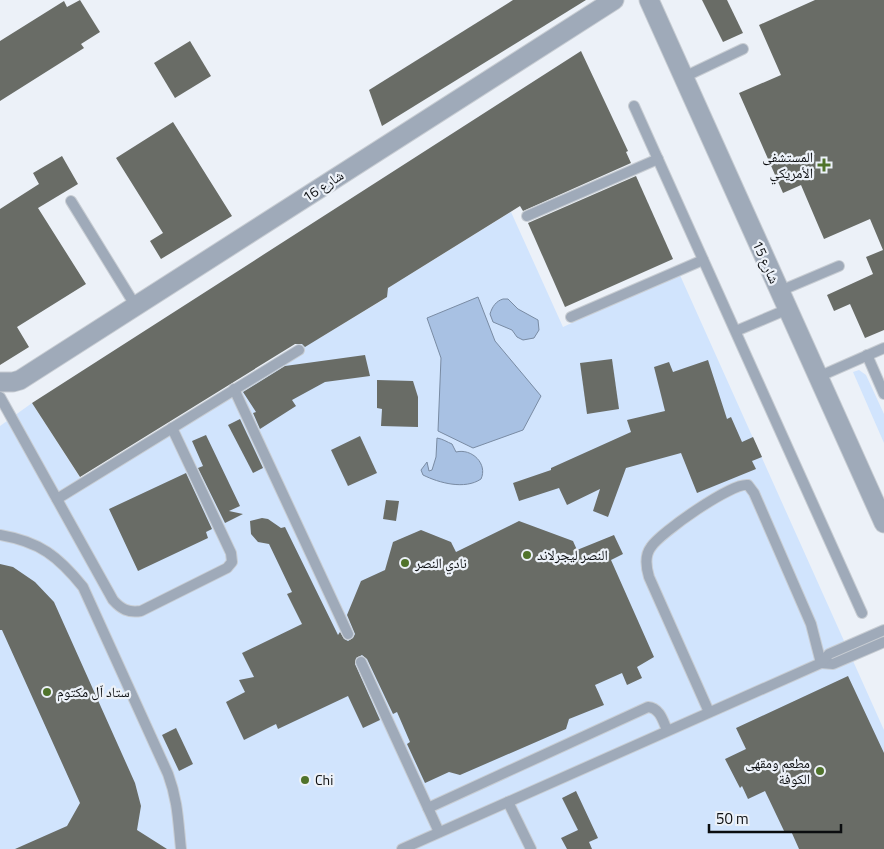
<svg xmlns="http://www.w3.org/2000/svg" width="884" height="849" viewBox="0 0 884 849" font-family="'Titillium Web','Noto Naskh Arabic',sans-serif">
	<rect width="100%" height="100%" fill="#ecf1f8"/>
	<g fill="#d1e4fd">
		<path d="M511 212 563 327 679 273 884 730V849H0V426L32 403 81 479 307 338 318 339 386 298 388 288Z"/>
		<path d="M859 370 866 375 884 414V443L853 372Z"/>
	</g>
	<g fill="#a8c1e3" stroke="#798ba3">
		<path d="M478 297 495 341 541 396 523 430 473 448 438 431 441 358 427 318Z"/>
		<path d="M503 299H508L518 309 538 320 539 330 534 338 523 340 517 337 512 330 493 322 490 314C492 307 496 301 503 299Z"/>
		<path d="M437 438C443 439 447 442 452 444L456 452C472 448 488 464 481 479 465 490 439 483 423 475L421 470 427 462 429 471 432 470 436 457Z"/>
	</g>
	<g fill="#696c66">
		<path d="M80 0 100 32 81 44 84 48 0 101V41L64 1 67 7Z"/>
		<path d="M513 0H586L382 126 369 90Z"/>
		<path d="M702 0H727L743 33 723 42Z"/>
		<path d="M815 0H884V330L865 338 850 304 834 311 827 295 873 274 866 257 883 250 870 219 824 239 801 185 783 193 739 93 781 75 759 25Z"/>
		<path d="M190 41 211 76 175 98 154 63Z"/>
		<path d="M581 51 628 151 626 152 631 163 523 211 520 206 388 288 387 297 305 347 302 344H295L80 477 32 403Z"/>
		<path d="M173 122 232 216 161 259 150 241 163 233 116 158Z"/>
		<path d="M62 156 78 184 38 208 86 284 17 327 29 347 0 365V209L39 184 33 173Z"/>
		<path d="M636 176 673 259 565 307 528 223Z"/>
		<path d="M365 355 370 376 325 382 292 400 296 406 260 429 253 413 256 412 243 392 285 366Z"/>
		<path d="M612 359 619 409 587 414 580 363Z"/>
		<path d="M708 360 727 419 731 417 742 442 753 437 762 457 752 461 756 469 697 493 681 453 626 468 608 517 593 511 600 489 567 505 559 488 519 501 513 483 551 470V468L631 432 627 420 665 411 654 367 669 362 673 372Z"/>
		<path d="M377 380 413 381 418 397V427L381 426 382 409 377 408Z"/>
		<path d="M240 419 263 468 253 473 228 425Z"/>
		<path d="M206 435 240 506 229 511 243 514 225 523 198 468 203 466 192 441Z"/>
		<path d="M360 436 377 473 348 486 331 450Z"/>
		<path d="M186 473 212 529 206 532 208 538 138 571 109 509Z"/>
		<path d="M386 500 399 501 396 521 383 519Z"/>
		<path d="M262 518 268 519 281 528 285 527 338 635 340 632 344 639 348 641 353 638 355 634 347 615 361 581 385 570 393 542 421 530 451 542 456 552 519 521 573 541 577 550 614 535 623 554 611 560 654 657 637 667 642 678 627 685 622 673 595 685 604 705 569 719 566 729 460 775 449 772 425 783 407 744 410 742 397 712 393 714 367 659 362 655 356 658 355 664 380 720 363 728 348 696 278 729 276 724 244 740 226 702 245 692 239 680 254 677 242 653 302 624 287 594 292 592 269 544 258 542 251 534 250 521Z"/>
		<path d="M0 564 13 567 35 582 54 602 135 783 141 806 137 830 167 849H15L67 826 80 803 2 630H0Z"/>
		<path d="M848 676 884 753V849H799L791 831 785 833 765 791 748 799 742 786 740 788 725 759 746 749 736 728Z"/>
		<path d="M176 728 193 764 179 771 162 735Z"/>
		<path d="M576 791 598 838 589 842 592 849H567L561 838 578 830 562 798Z"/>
	</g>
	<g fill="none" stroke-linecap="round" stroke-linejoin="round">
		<g stroke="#c8cdd3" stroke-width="12">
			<g id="lane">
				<path d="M684 77 743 49"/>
				<path d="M634 106 862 613"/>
				<path d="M71 201 135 305"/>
				<path d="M527 216 658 159"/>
				<path d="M780 291 839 266"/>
				<path d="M571 317 703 260"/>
				<path d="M736 331 788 309"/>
				<path d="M867 355 884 394"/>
				<path d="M818 377 884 348"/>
				<path d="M234 389 348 634"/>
				<path d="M0 397 113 600C121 609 128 613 141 611L227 568 232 562 231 553 172 428"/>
				<path d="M57 499 299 350"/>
				<path d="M0 535C40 542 58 556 83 587L168 774C178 801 178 821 181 849"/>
				<path d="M361 662 439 832"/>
				<path d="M821 663 833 664 884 642"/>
				<path d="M709 712 649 577C646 567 644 556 651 547 660 533 732 482 748 485L754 493 811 624 821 663"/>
				<path d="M508 802 531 849"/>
				<path d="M428 808 648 707C660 708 663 721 667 730"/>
				<path d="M402 849 821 663 829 654 884 630"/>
			</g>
		</g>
		<g stroke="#c8cdd3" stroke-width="21">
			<g id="street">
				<path d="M649 0 884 523"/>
				<path d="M0 382H13L20 380 614 0"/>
			</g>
		</g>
		<use href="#lane" stroke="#9faab9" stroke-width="10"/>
		<use href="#street" stroke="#9faab9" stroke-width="19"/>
	</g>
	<g fill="#50732b" stroke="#ecf1f8" stroke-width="2">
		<path d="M821.5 157.5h5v5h5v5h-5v5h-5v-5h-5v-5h5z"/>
		<circle cx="527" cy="555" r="5"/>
		<circle cx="405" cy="563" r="5"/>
		<circle cx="47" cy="692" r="5"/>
		<circle cx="820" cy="771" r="5"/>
		<circle cx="305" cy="780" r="5"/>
	</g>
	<g text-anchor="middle" stroke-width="4.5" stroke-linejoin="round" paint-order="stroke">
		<g font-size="14" fill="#0b0d0f" stroke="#ecf1f8" text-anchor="start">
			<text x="813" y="162" text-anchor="end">المستشفى<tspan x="813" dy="16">الأمريكي</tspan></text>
			<text x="537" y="560">النصر ليجرلاند</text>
			<text x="415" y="568">نادي النصر</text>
			<text x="57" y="697">ستاد اّل مكتوم</text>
			<text x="810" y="768" text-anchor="end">مطعم ومقهى<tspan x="810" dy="16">الكوفة</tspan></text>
			<text x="315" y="785">Chi</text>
		</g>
		<g font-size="14" fill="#0b0d0f" stroke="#ecf1f8">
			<text transform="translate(323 186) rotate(-33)" y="5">شارع 16</text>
			<text transform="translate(766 262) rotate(66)" y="5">شارع 15</text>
		</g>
	</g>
	<path d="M709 824v8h132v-8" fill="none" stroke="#0b0d0f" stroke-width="2.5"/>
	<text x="716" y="824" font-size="15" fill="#0b0d0f" stroke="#ecf1f8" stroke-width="4" paint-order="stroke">50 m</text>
</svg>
